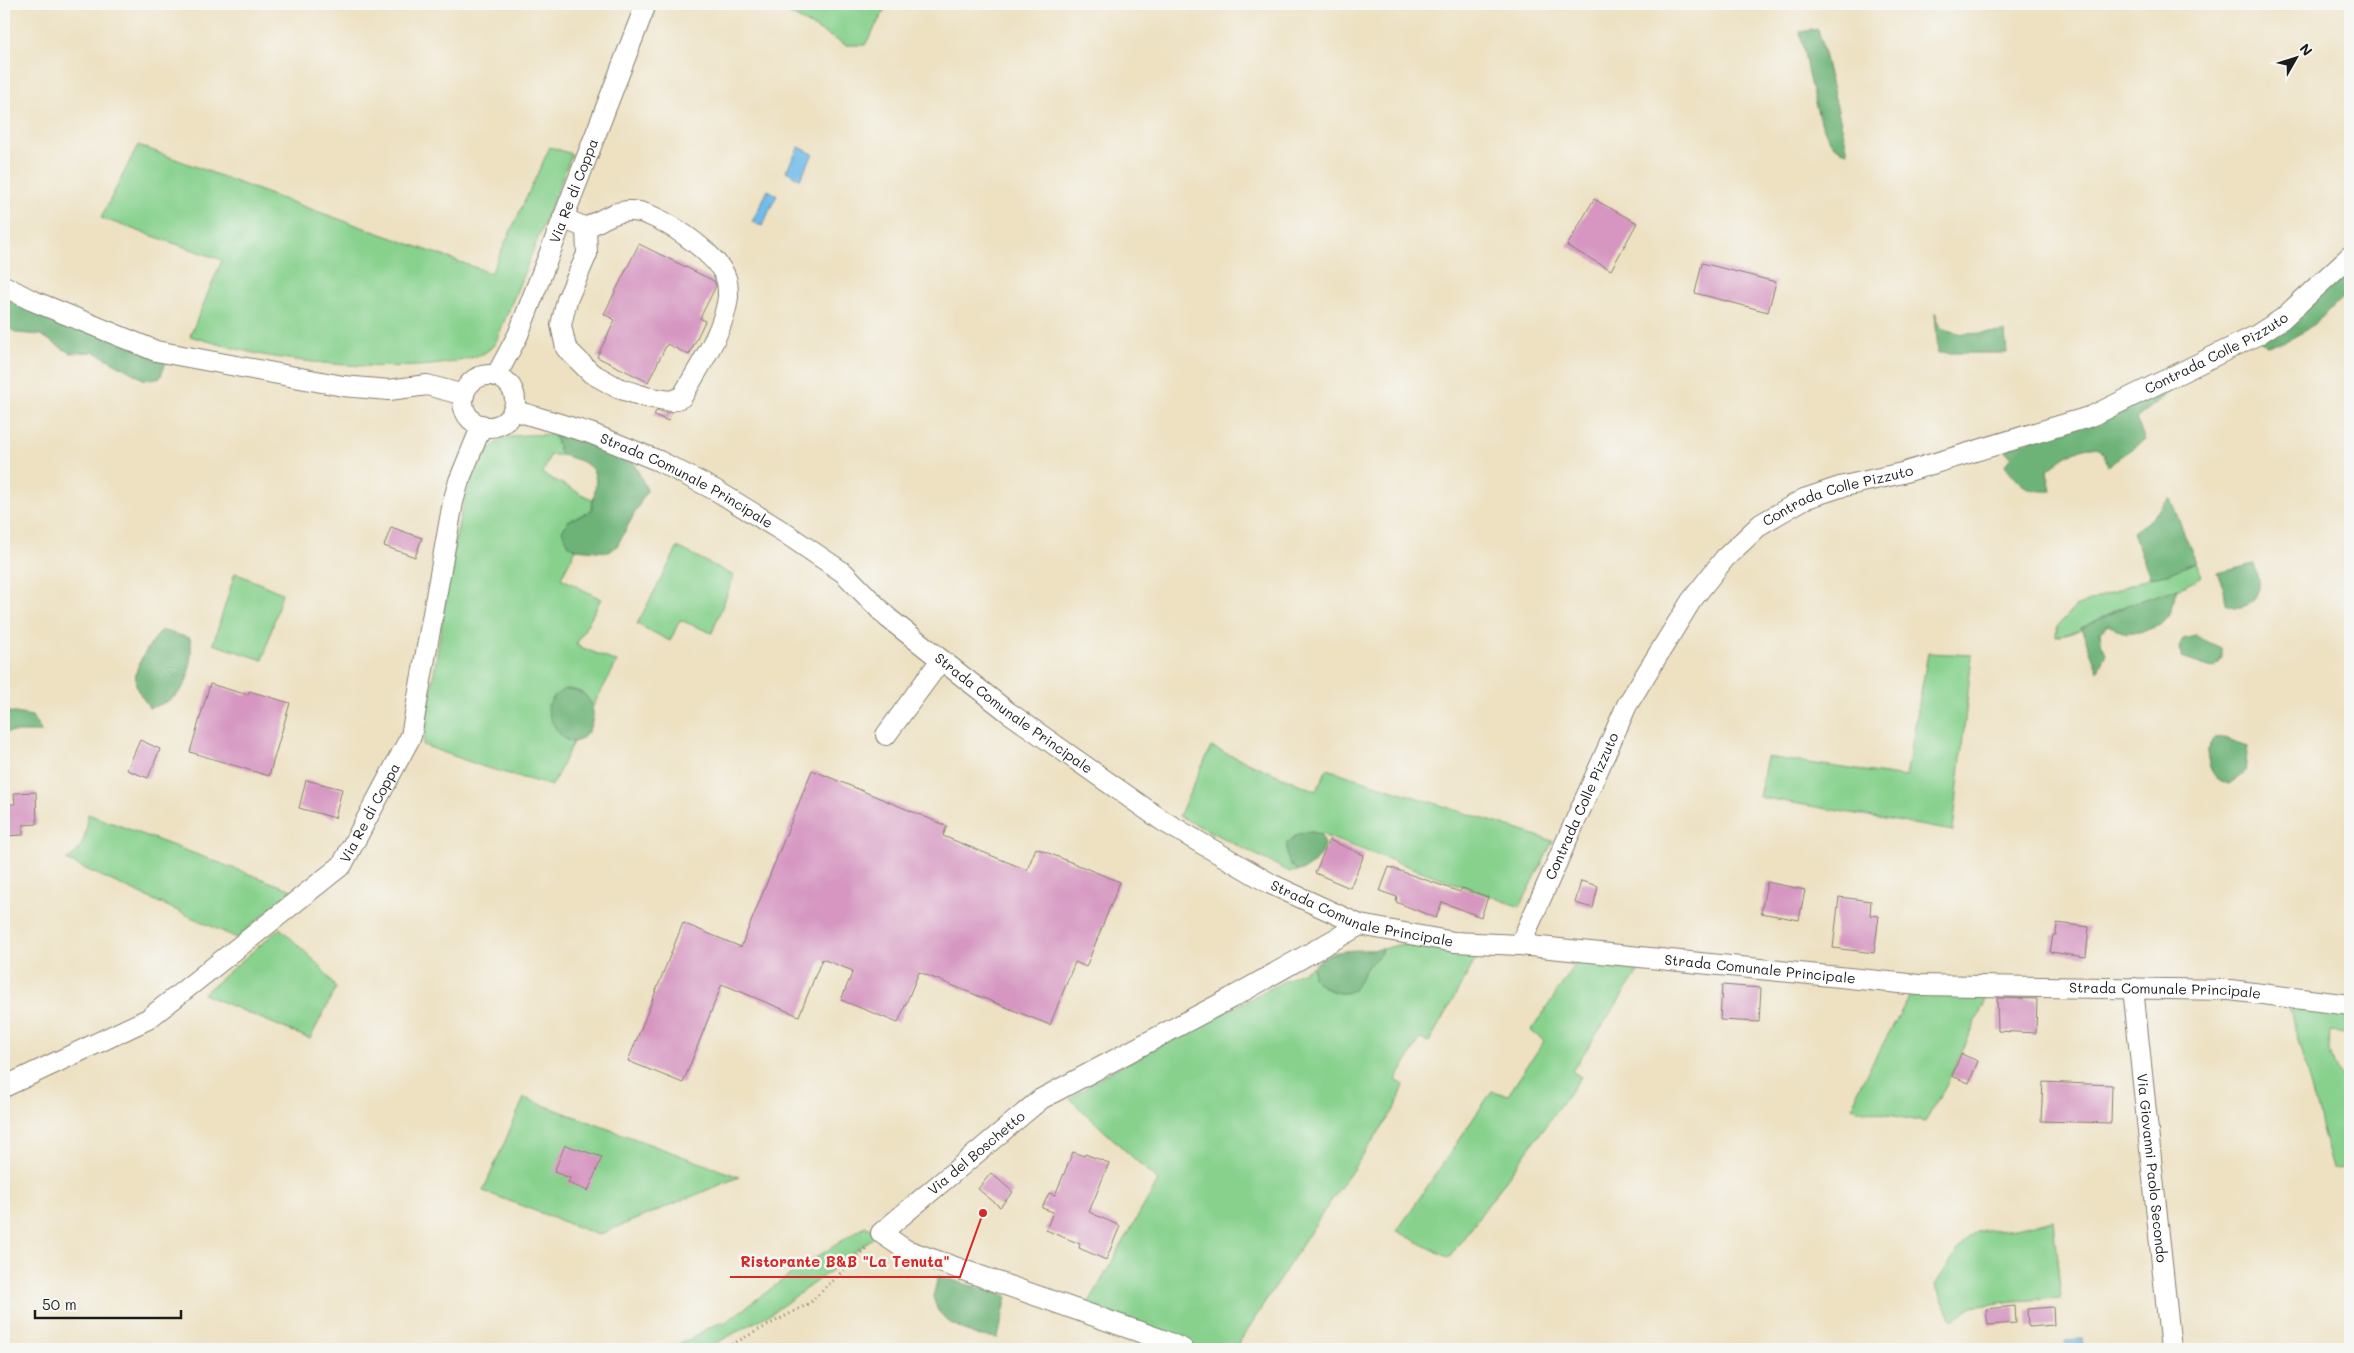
<svg xmlns="http://www.w3.org/2000/svg" width="2354" height="1353" viewBox="0 0 2354 1353" font-family="Mali,sans-serif">
	<rect width="100%" height="100%" fill="#f6f6f2"/>
	<filter id="ink" filterUnits="userSpaceOnUse"><feTurbulence type="fractalNoise" baseFrequency=".02" numOctaves="2"/><feDisplacementMap in="SourceGraphic" scale="10" xChannelSelector="R" yChannelSelector="G"/><feConvolveMatrix kernelMatrix="1 2 1 2 8 2 1 2 1" color-interpolation-filters="sRGB"/></filter>
	<filter id="wash" filterUnits="userSpaceOnUse"><feTurbulence type="fractalNoise" baseFrequency=".0096" numOctaves="4" result="noise"/><feDisplacementMap in="SourceGraphic" scale="20" xChannelSelector="R" yChannelSelector="G"/><feGaussianBlur stdDeviation="1.12" result="paint"/><feColorMatrix in="noise" values="0 0 0 0 0 0 0 0 0 0 0 0 0 0 0 0 0 1.4 0 .05"/><feComposite in="paint" operator="in"/></filter>
	<g filter="url(#wash)">
		<rect width="100%" height="100%" fill="#ede1c2"/>
		<g fill="#87d18d" stroke="#527654">
			<path d="M772 4H888L865 45H846Z"/>
			<path d="M138 145 274 196 491 273 550 147 572 154 495 344C491 348 486 353 480 355 428 375 323 365 268 356 241 351 215 343 190 336L222 260 101 218Z"/>
			<path d="M554 434 561 455H550L543 474 593 500 591 511 568 521 569 545 576 549 561 578 601 599 576 645 617 662 592 708C586 693 582 690 565 689L564 739 573 742 552 786 484 767 423 745C430 698 437 652 445 605 453 560 460 475 495 444 508 432 537 436 554 434Z"/>
			<path d="M678 547 734 576 712 633 680 620 670 641 637 624Z"/>
			<path d="M2196 562 2202 576C2180 592 2151 596 2127 605 2103 614 2081 634 2056 637L2057 627 2075 607 2150 577 2167 574Z"/>
			<path d="M235 573 282 593 263 660 213 644Z"/>
			<path d="M1928 653 1972 655 1953 831 1759 797 1767 757 1906 777Z"/>
			<path d="M1211 747 1316 791 1327 769 1553 841 1520 907 1314 832H1307L1293 867 1299 871 1290 872 1179 816Z"/>
			<path d="M88 814 292 890 237 938 66 860C85 849 86 834 88 814Z"/>
			<path d="M280 928 319 965 336 988 310 1039 203 994Z"/>
			<path d="M1402 944 1481 950 1429 1042 1420 1039 1396 1080 1404 1085 1396 1107 1320 1217 1235 1349H1202L1088 1304 1158 1181 1070 1099 1102 1076 1313 966V978C1324 989 1345 1002 1357 985 1361 979 1363 972 1367 967 1372 960 1380 958 1382 949Z"/>
			<path d="M1579 959 1639 970 1572 1071 1581 1077 1449 1258 1397 1231 1492 1091 1508 1095 1544 1041 1531 1031Z"/>
			<path d="M1914 988 1990 991 1945 1088 1925 1122 1853 1108 1859 1087Z"/>
			<path d="M2288 1003 2346 1012V1033L2330 1031C2328 1056 2333 1069 2350 1087V1168L2333 1169Z"/>
			<path d="M524 1098 739 1177 598 1235 483 1191Z"/>
			<path d="M2053 1220 2061 1298 2014 1301 1972 1307 1952 1320 1935 1285 1961 1245 1976 1232 2015 1228Z"/>
			<path d="M865 1226 879 1233 825 1275 772 1313 705 1349H672L714 1325 726 1322 795 1271Z"/>
		</g>
		<g fill="#6db378" stroke="#44684a">
			<path d="M1818 29 1848 152C1844 151 1838 149 1834 146 1815 125 1806 61 1800 32Z"/>
			<path d="M2350 259V289C2328 313 2300 342 2266 346L2261 341Z"/>
			<path d="M4 292 167 360 160 378 145 380 95 352 70 353 41 335 17 333 4 325Z"/>
			<path d="M1935 312 1941 328 1962 334 2005 332 2007 353H1938Z"/>
			<path d="M2185 379 2136 419 2145 440 2108 466C2106 462 2105 455 2102 452 2089 436 2057 463 2047 471L2051 491C2025 492 2019 484 2005 465L2011 457 2005 450Z"/>
			<path d="M554 434 631 457 647 490 617 546 608 552 576 549 569 545 562 531 568 521 591 511C599 473 601 465 561 455Z"/>
			<path d="M2170 498 2196 562 2167 574 2150 577 2133 532 2150 520Z"/>
			<path d="M2254 564C2256 571 2259 580 2258 588 2258 604 2239 612 2226 604L2224 589 2217 573Z"/>
			<path d="M2178 588 2168 617 2160 625 2144 631 2127 634 2108 625 2100 632 2101 643 2106 653 2098 671 2081 628 2128 605Z"/>
			<path d="M161 630 190 638C192 648 191 656 190 666 186 692 174 701 149 708 146 701 139 694 137 688 130 667 150 646 161 630Z"/>
			<path d="M2196 636 2221 648C2222 658 2222 663 2212 668L2182 658 2179 648 2183 639Z"/>
			<path d="M565 689C618 691 584 767 559 733 552 723 548 717 548 705L555 695Z"/>
			<path d="M4 711 32 716 42 732H4Z"/>
			<path d="M2225 738 2248 746 2245 772 2229 784C2212 779 2209 768 2207 752L2214 739Z"/>
			<path d="M1307 832 1320 834 1325 844C1320 856 1313 868 1299 871 1287 865 1286 856 1287 843L1298 834Z"/>
			<path d="M1382 949C1380 958 1372 960 1367 967 1363 972 1361 979 1357 985 1345 1002 1324 989 1313 978V967C1331 945 1357 952 1382 949Z"/>
			<path d="M938 1276 1007 1296 998 1338 974 1335 949 1322 938 1311 933 1297Z"/>
		</g>
		<g fill="#70bbe9" stroke="#466c82">
			<path d="M799 147 813 154 800 179 786 171Z"/>
			<path d="M768 190 777 195 762 226 752 222Z"/>
			<path d="M2082 1339 2083 1349H2067L2066 1340Z"/>
		</g>
		<g id="blocks">
			<g fill="#d696c1">
				<path d="M1594 199 1637 223 1611 270 1567 246Z"/>
				<path d="M639 244 714 281 716 286 700 318 705 321 689 355 667 344 648 382 597 357 615 320 604 314Z"/>
				<path d="M1702 263 1776 282 1768 312 1695 293Z"/>
				<path d="M656 411 669 413 672 412 668 421 654 415Z"/>
				<path d="M391 527 422 538 415 557 384 546Z"/>
				<path d="M210 684 248 695 249 691 290 703 269 776 190 752Z"/>
				<path d="M140 740 160 749 148 778 127 770Z"/>
				<path d="M812 770 947 826 943 836 1027 870 1036 848 1120 882 1086 967 1075 962 1050 1025 919 972 898 1023 841 1000 853 971 822 959 799 1016 722 984 683 1083 628 1061 683 923 741 947Z"/>
				<path d="M306 780 342 789 335 818 299 808Z"/>
				<path d="M36 792 37 824 23 825V835L4 836V804H15L14 793Z"/>
				<path d="M1329 840 1364 855 1350 888 1315 873Z"/>
				<path d="M1389 867 1460 892 1462 888 1488 897 1481 917 1442 902 1436 918 1396 902 1397 897 1380 891Z"/>
				<path d="M1581 881 1598 886 1593 908 1575 903Z"/>
				<path d="M1767 882 1805 890 1799 920 1761 913Z"/>
				<path d="M1839 897 1871 901 1870 915 1879 916 1874 953 1833 948Z"/>
				<path d="M2057 923 2089 927 2086 957 2050 952 2053 935H2056Z"/>
				<path d="M1722 985 1761 988 1759 1022 1720 1020Z"/>
				<path d="M1997 998 2037 999 2036 1033 1998 1031Z"/>
				<path d="M1961 1054 1978 1061 1969 1083 1952 1076Z"/>
				<path d="M2043 1082 2112 1085 2111 1123 2041 1121Z"/>
				<path d="M565 1145 602 1157 588 1191 568 1183 570 1178 554 1172Z"/>
				<path d="M1073 1152 1084 1156 1085 1154 1109 1163 1089 1212 1120 1226 1106 1260 1079 1248 1080 1244 1046 1230 1053 1212 1042 1208 1049 1193 1055 1195Z"/>
				<path d="M991 1173 1013 1192 1000 1207 978 1189Z"/>
				<path d="M2015 1306 2016 1323 1988 1325 1986 1309Z"/>
				<path d="M2053 1307 2054 1325 2028 1327 2027 1309Z"/>
			</g>
		</g>
	</g>
	<g filter="url(#ink)">
		<use href="#blocks" fill-opacity="0" stroke="#847e6f" stroke-width="1"/>
		<g fill="none" stroke-linecap="round" stroke-linejoin="round">
			<g stroke="#847e6f" stroke-width="22">
				<g id="minor">
					<path d="M563 218 586 228C600 221 615 210 632 211 657 211 718 254 726 278 728 283 728 291 728 297 724 332 699 366 682 397L671 401 646 397 618 388 591 373 566 348 561 325 567 300 587 254 586 228"/>
					<path d="M4 286 31 300 156 351 343 386 389 390 427 385 464 395"/>
					<circle cx="489" cy="401" r="26"/>
					<path id="s1" d="M496 376 518 335 646 4"/>
					<path id="s2" d="M513 410 590 433 659 461 717 491 782 531 844 573 888 618 1008 712 1163 821 1271 884 1360 925 1454 942 1520 945 1919 985 2230 990 2350 1005"/>
					<path d="M886 735 941 660"/>
					<path id="s3" d="M1520 945 1627 705 1691 601 1725 558 1761 524 1804 499 1840 487 1902 473 2092 416 2257 335 2282 319 2350 256"/>
					<path id="s4" d="M2133 988 2171 1349"/>
					<path id="s5" d="M4 1087 148 1019 342 865 411 736 453 502 459 481 482 425"/>
					<path id="s6" d="M1183 1349 1160 1339 906 1250 881 1233 1041 1099 1231 998 1360 925"/>
				</g>
			</g>
			<path stroke="#847e6f" stroke-width="3" stroke-dasharray="1 4" stroke-linecap="butt" d="M723 1349 810 1303 868 1246"/>
			<use href="#minor" stroke="#fff" stroke-width="20"/>
		</g>
	</g>
	<g text-anchor="middle" stroke-width="5" stroke-linejoin="round" paint-order="stroke">
		<g font-size="14" fill="#1c1c1c" stroke="#f6f6f2">
			<text dy="5" stroke="none"><textPath href="#s1" startOffset="201">Via Re di Coppa</textPath></text>
			<text dy="5" stroke="none"><textPath href="#s3" startOffset="978">Contrada Colle Pizzuto</textPath></text>
			<text dy="5" stroke="none"><textPath href="#s2" startOffset="188">Strada Comunale Principale</textPath></text>
			<text dy="5" stroke="none"><textPath href="#s3" startOffset="572">Contrada Colle Pizzuto</textPath></text>
			<text dy="5" stroke="none"><textPath href="#s2" startOffset="592">Strada Comunale Principale</textPath></text>
			<text dy="5" stroke="none"><textPath href="#s3" startOffset="152">Contrada Colle Pizzuto</textPath></text>
			<text dy="5" stroke="none"><textPath href="#s5" startOffset="466">Via Re di Coppa</textPath></text>
			<text dy="5" stroke="none"><textPath href="#s2" startOffset="998">Strada Comunale Principale</textPath></text>
			<text dy="5" stroke="none"><textPath href="#s2" startOffset="1402">Strada Comunale Principale</textPath></text>
			<text dy="5" stroke="none"><textPath href="#s2" startOffset="1808">Strada Comunale Principale</textPath></text>
			<text dy="5" stroke="none"><textPath href="#s6" startOffset="449">Via del Boschetto</textPath></text>
			<text dy="5" stroke="none"><textPath href="#s4" startOffset="181">Via Giovanni Paolo Secondo</textPath></text>
		</g>
	</g>
	<path fill="none" stroke="#d62828" stroke-width="2" d="M983 1213L960 1277H730"/>
	<circle fill="#d62828" stroke="#f6f6f2" stroke-width="2" cx="983" cy="1213" r="5"/>
	<g font-size="15" text-anchor="middle" font-weight="bold" fill="#d62828" stroke="#f6f6f2" stroke-width="5" stroke-linejoin="round" paint-order="stroke">
		<text x="845" y="1267">Ristorante B&amp;B "La Tenuta"</text>
	</g>
	<rect width="2354" height="1353" fill="none" stroke="#f6f6f2" stroke-width="20"/>
	<g transform="translate(2296 58) rotate(51)" stroke="#f6f6f2" stroke-width="4" paint-order="stroke">
	<path d="M0-4L9 19L0 12L-9 19Z" fill="#1c1c1c"/>
	<text y="-8" font-size="14" font-weight="bold" text-anchor="middle" fill="#1c1c1c">N</text>
	</g>
	<path d="M35 1310v8h146v-8" fill="none" stroke="#1c1c1c" stroke-width="2.5"/>
	<text x="42" y="1310" font-size="15" fill="#1c1c1c" stroke="#f6f6f2" stroke-width="4" paint-order="stroke">50 m</text>
</svg>
